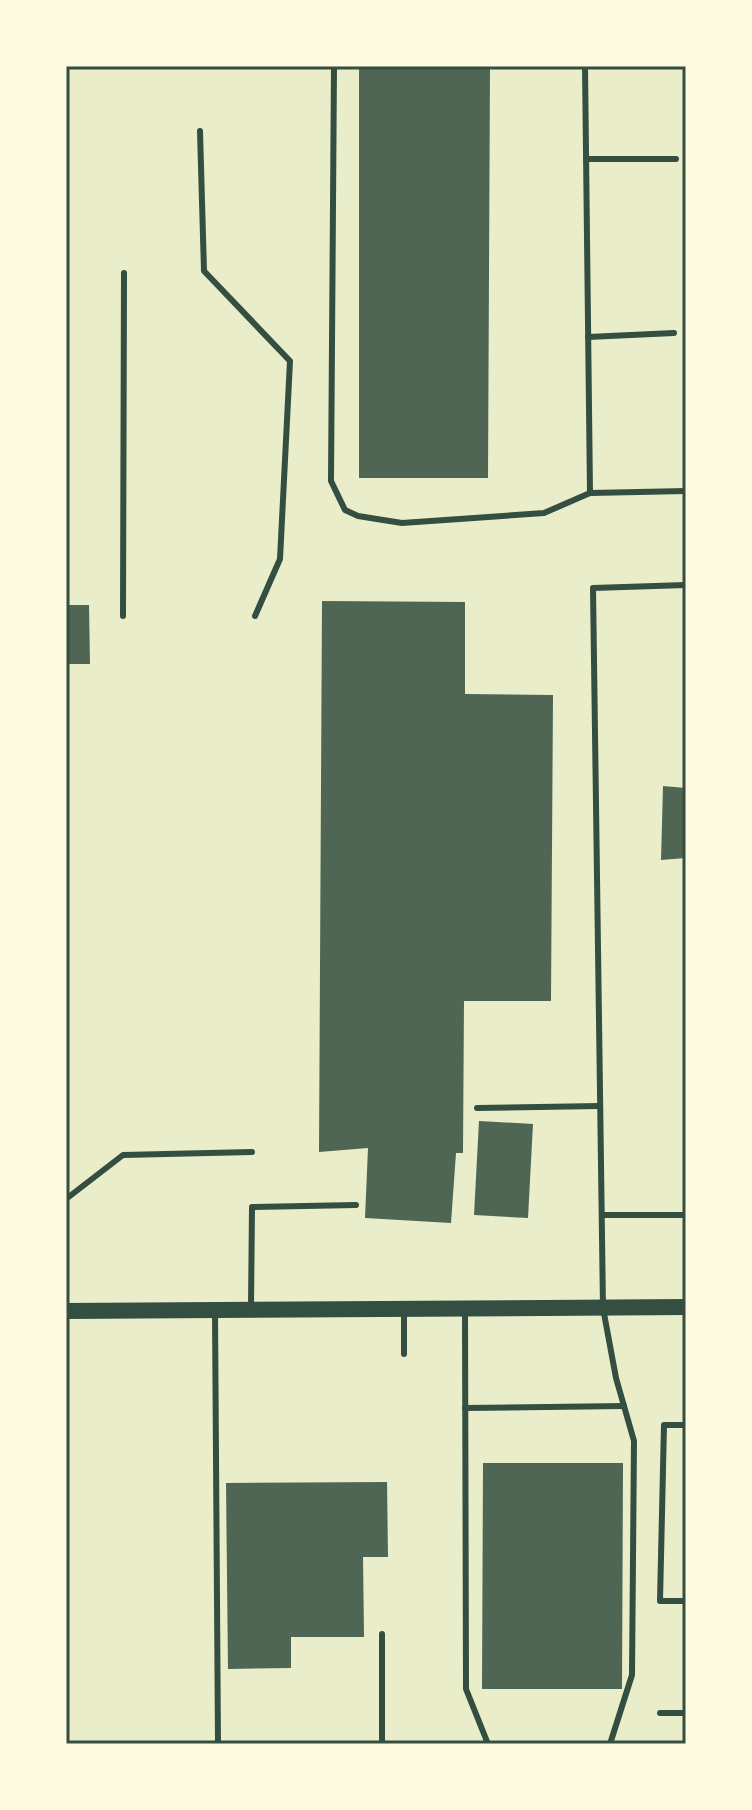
<svg xmlns="http://www.w3.org/2000/svg" width="752" height="1810" viewBox="0 0 752 1810" font-family="'Space Grotesk',sans-serif">
	<rect width="100%" height="100%" fill="#e9edc9"/>
	<g fill="#4f6655">
		<path d="M359 66H490L488 478H359Z"/>
		<path d="M322 601 465 602V694L553 695 551 1001H464L463 1153H456L451 1223 365 1218 368 1148 319 1152Z"/>
		<path d="M66 605H89L90 664H66Z"/>
		<path d="M663 786 686 788V858L661 860Z"/>
		<path d="M479 1121 533 1124 528 1218 474 1215Z"/>
		<path d="M483 1463H623L622 1689H482Z"/>
		<path d="M387 1482 388 1557H363L364 1637H291V1668L228 1669 226 1483Z"/>
	</g>
	<g fill="none" stroke-linecap="round" stroke-linejoin="round">
		<g stroke="#344e41" stroke-width="6">
			<path d="M334 66 331 481 345 510 358 516 402 523 544 513 590 493"/>
			<path d="M585 66 590 493 686 491"/>
			<path d="M200 131 204 271 290 361 280 559 255 616"/>
			<path d="M586 159H676"/>
			<path d="M588 337 674 333"/>
			<path d="M123 616 124 273"/>
			<path d="M477 1108 600 1106"/>
			<path d="M66 1199 123 1155 252 1152"/>
			<path d="M602 1215H686"/>
			<path d="M251 1307 252 1207 356 1205"/>
			<path d="M404 1309V1354"/>
			<path d="M215 1312 218 1744"/>
			<path d="M465 1312 466 1689 488 1744"/>
			<path d="M465 1408 624 1406"/>
			<path d="M686 1425H664L660 1601H686"/>
			<path d="M382 1634V1744"/>
			<path d="M660 1713H686"/>
			<path d="M610 1744 632 1675 634 1441 616 1378 603 1308 593 588 686 585"/>
		</g>
		<path stroke="#344e41" stroke-width="16" d="M66 1311 686 1307"/>
	</g>
	<rect width="752" height="1810" fill="none" stroke="#fefae0" stroke-width="136"/>
	<rect x="68" y="68" width="616" height="1674" fill="none" stroke="#344e41" stroke-width="3"/>
</svg>
